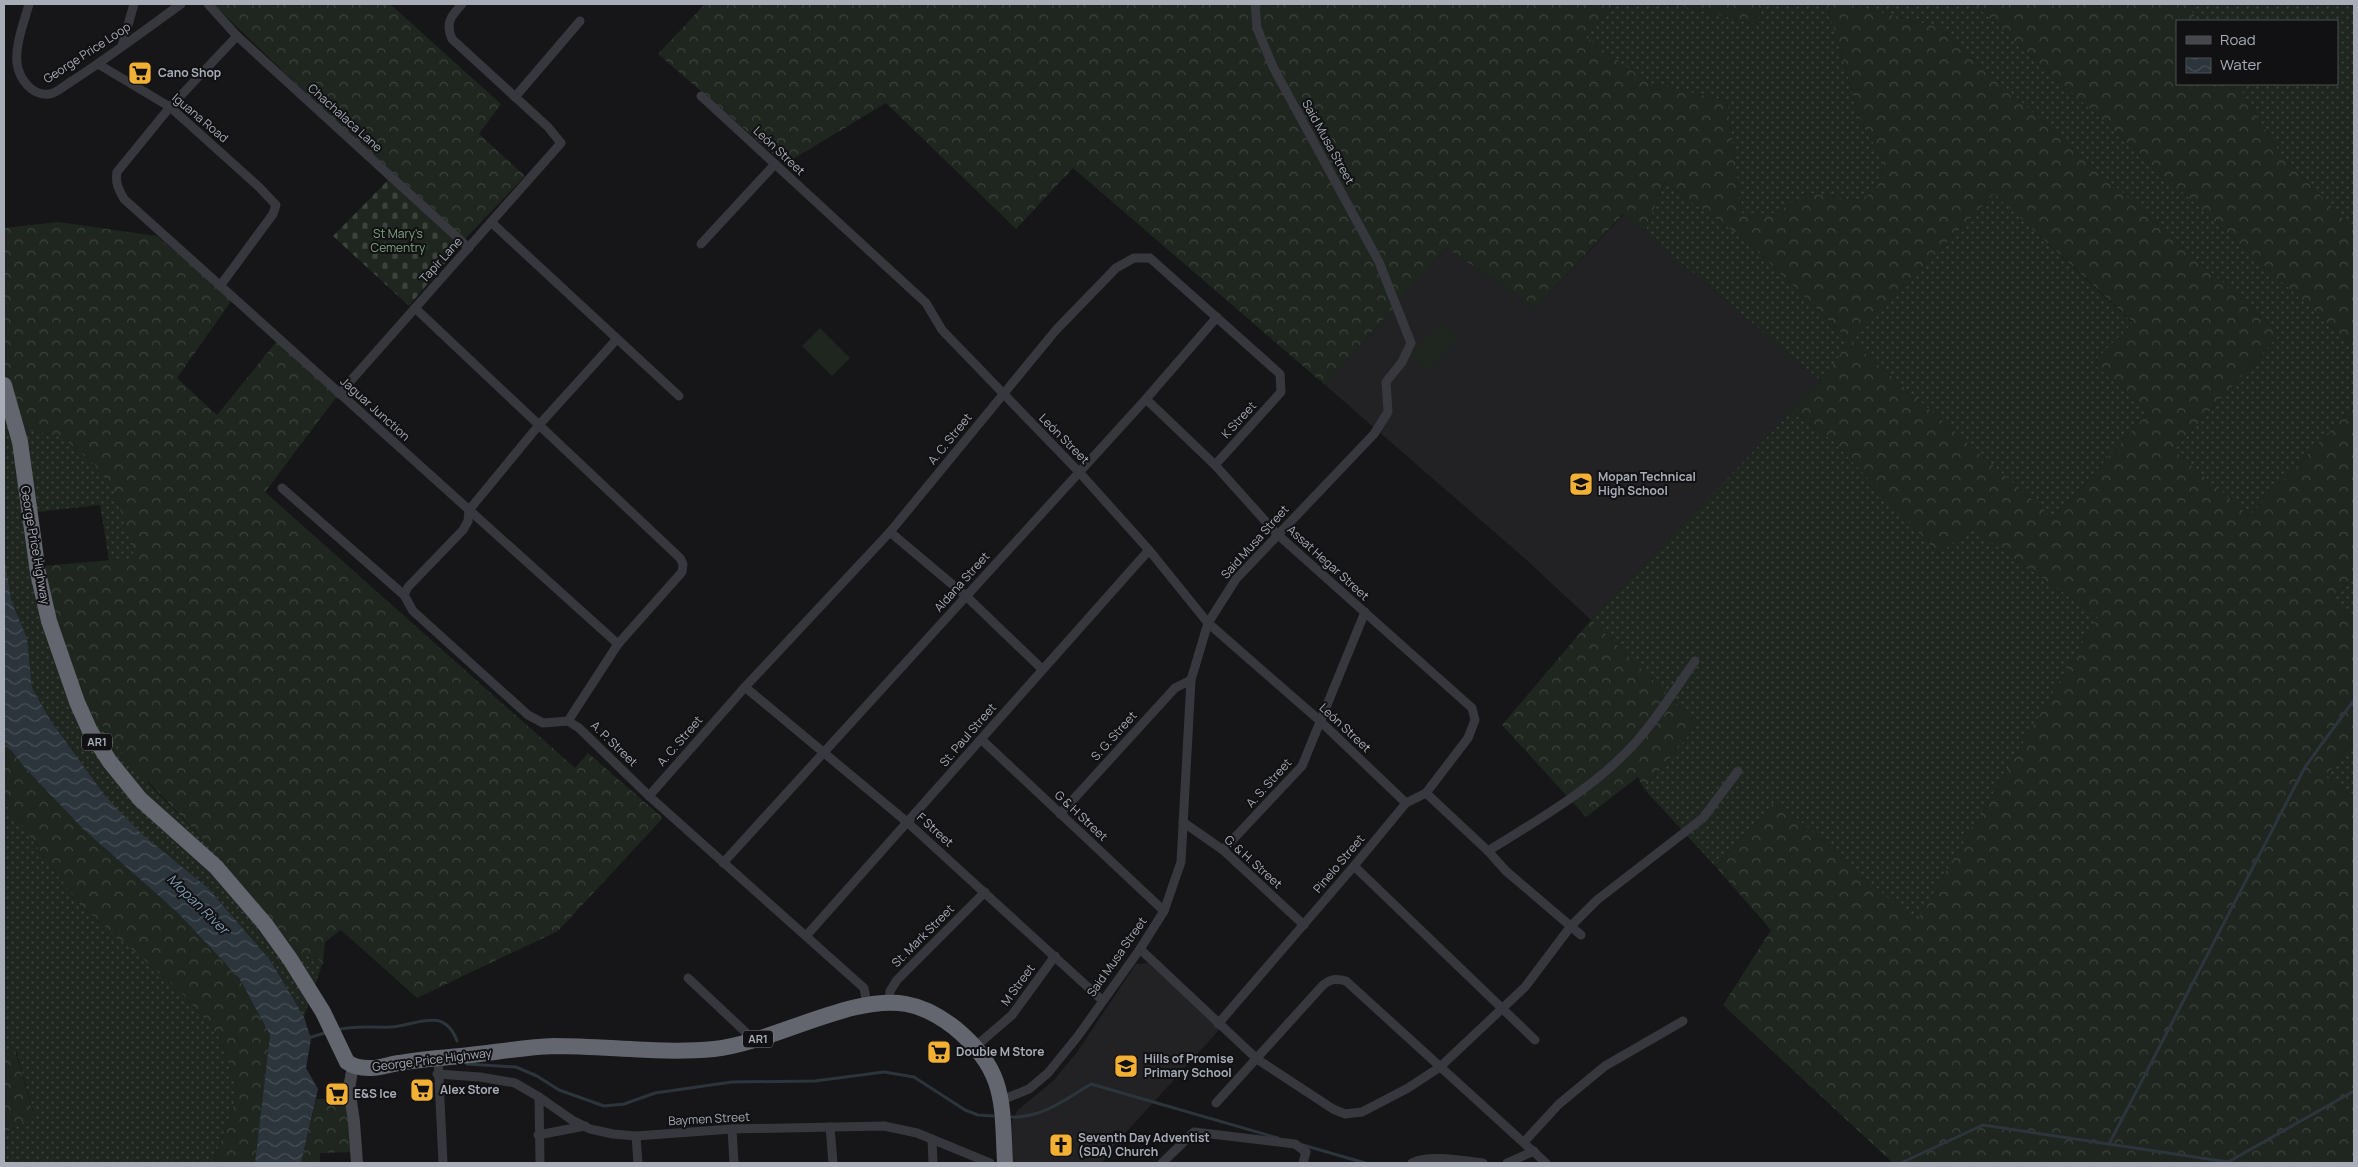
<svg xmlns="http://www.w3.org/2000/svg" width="2358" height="1167" viewBox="0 0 2358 1167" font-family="Manrope,sans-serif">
	<defs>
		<pattern id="grass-dots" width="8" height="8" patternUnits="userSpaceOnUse" patternTransform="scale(1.25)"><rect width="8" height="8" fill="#1e261f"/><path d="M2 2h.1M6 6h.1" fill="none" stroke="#3c433d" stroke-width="1.8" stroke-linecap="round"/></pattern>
		<pattern id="forest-crowns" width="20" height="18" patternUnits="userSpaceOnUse" patternTransform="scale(1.25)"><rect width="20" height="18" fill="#1e261f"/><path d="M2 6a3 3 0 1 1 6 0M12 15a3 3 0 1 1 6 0" fill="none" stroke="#3c433d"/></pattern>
		<pattern id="cemetery-stones" width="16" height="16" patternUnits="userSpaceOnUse" patternTransform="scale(1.25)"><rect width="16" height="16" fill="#1e261f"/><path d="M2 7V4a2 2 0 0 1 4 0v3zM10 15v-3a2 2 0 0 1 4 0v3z" fill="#3c433d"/></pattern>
		<pattern id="water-waves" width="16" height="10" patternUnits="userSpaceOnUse" patternTransform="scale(1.25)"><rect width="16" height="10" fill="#2c353c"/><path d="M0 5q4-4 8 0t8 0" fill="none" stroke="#485056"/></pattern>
	</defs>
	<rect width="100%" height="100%" fill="#161618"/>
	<g fill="#222225">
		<path d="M1624 214 1821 381 1591 620 1522 556 1325 385 1446 248 1536 308Z"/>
		<path d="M1148 963 1220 1029 1112 1148 1102 1163H1013L1012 1121 1018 1110 1054 1080 1077 1052 1136 964Z"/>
	</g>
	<g fill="url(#grass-dots)">
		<path d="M1615 4 1682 6 1756 24 1762 4H1827L1861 123 1884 161 1877 189 1860 200 1807 193 1776 213H1742L1727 101 1649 83 1585 37Z"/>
		<path d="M1848 4H1974L2354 347V406L2249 516 2174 450 2280 334 1938 27Z"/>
		<path d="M2187 4H2354V230L2282 156 2237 84H2337V21H2198Z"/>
		<path d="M1664 183 1745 239 1850 341 1994 194 2133 323 2093 363 2149 412 2053 518 1851 341 1821 381 1645 232Z"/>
		<path d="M4 372 22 429 62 437 94 464 115 493 136 559 109 560 100 505 37 512 41 566 149 784 216 853 294 949 323 962 304 1017 270 960 208 888 142 834 106 797 51 721 32 688 27 638 11 600 4 553Z"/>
		<path d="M1791 412 1832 440 1939 554 1970 527 2098 617 1916 923 1776 800 1716 867 1644 789 1698 724 1591 620Z"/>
		<path d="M2354 575V621L2332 600Z"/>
		<path d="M2354 742V798L2325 776Z"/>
		<path d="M4 802 80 905 180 991 220 1037 238 1093 214 1160 222 1163H4V1133L34 1115 16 1050 4 1056Z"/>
	</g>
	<g fill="url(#forest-crowns)" fill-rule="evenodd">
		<path d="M213 4H390L501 104 479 134 525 176 462 242Z"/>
		<path d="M705 4H1762L1756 24 1682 6 1615 4 1586 37 1649 83 1727 101 1742 213H1776L1807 193 1860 200 1877 189 1884 161 1861 123 1827 4H1848L1938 27 2280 334 2174 450 2249 516 2354 406V575L2332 600 2354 621V742L2325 776 2354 798V1163H1893L1723 1005 1771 930 1716 867 1776 800 1916 922 2098 617 1971 528 1939 554 1832 440 1791 412 1821 381 1850 341 1745 239 1664 183 1645 232 1623 214 1536 308 1446 248 1325 385 1073 168 1016 229 886 103 785 164 658 54ZM1994 194 2133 322 2093 363 2149 412 2053 518 1851 341Z"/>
		<path d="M1974 4H2187L2198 21H2177V84H2237L2282 156 2354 230V347Z"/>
		<path d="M58 222 157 236 232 300 177 378 217 415 277 341 338 395 265 492 575 768 588 753 663 818 558 931 417 998 341 930 325 942 323 962 294 949 216 853 125 757 98 719 77 686 62 652 41 566 135 558 115 493 94 464 62 437 22 429 4 372V228Z"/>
		<path d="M1591 620 1698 724 1644 789 1638 777 1586 817 1502 725Z"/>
		<path d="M4 741 25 768 83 829 176 911 238 977 270 1035 255 1163H222L214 1161 238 1093 220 1037 180 991 80 905 4 802Z"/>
		<path d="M15 1050 34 1116 4 1133V1056Z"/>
		<path d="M316 1099 346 1100 352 1152 320 1153V1163H301Z"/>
	</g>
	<path fill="url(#cemetery-stones)" d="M389 179 461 244 409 306 333 236Z"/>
	<g fill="#1e261f">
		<path d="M1442 322 1459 338 1426 370 1410 354Z"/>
		<path d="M820 328 850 358 832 376 802 346Z"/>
	</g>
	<path fill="url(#water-waves)" d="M4 553 11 600 27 638 32 688 51 721 106 797 142 834 208 888 270 960 304 1017 311 1039 306 1068 318 1089 301 1163H255L270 1035 239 978 176 911 83 829 25 768 4 741Z"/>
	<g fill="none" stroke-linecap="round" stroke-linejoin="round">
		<g stroke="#2c353c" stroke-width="3">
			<path d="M337 1030C354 1025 373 1028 391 1027 415 1026 444 1005 457 1041"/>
			<path d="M308 1038 328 1032"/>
			<path d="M467 1064 516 1067 537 1076 559 1090 604 1106 624 1104 655 1093 732 1082 815 1081 884 1072 914 1077 965 1110 978 1115 993 1116"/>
			<path d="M1012 1117C1041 1118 1067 1099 1091 1084L1278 1138"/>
			<path d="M2109 1144 2305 767 2354 700"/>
			<path d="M1303 1145 1365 1163"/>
			<path d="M1901 1163 1983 1125 2228 1162 2354 1091"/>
		</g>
		<g stroke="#37383d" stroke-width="9">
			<path d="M29 4C24 22 15 45 17 63 19 79 32 96 49 94 56 94 65 85 72 81 109 57 145 30 181 4"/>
			<path d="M208 4 237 36 469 248"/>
			<path d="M237 36 170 107 117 172C115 183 119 190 124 199L618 644"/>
			<path d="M122 46 134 4"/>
			<path d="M98 64 170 107 259 187 276 205 273 214 220 286"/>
			<path d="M701 96 926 303 942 330 1079 472 1149 550 1208 623 1319 720 1406 803"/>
			<path d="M515 97 580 21"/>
			<path d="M491 222 679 396"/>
			<path d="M701 244 775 164"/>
			<path d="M415 308 680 558 683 564 682 572 618 644 568 721"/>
			<path d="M339 394 561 143 548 127 452 39C445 23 451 16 462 4"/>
			<path d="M1146 399 1215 465 1277 534 1472 708 1475 720 1468 738 1426 793 1406 803 1354 866 1218 1024"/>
			<path d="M282 488 404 595 413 611 528 715 543 723 568 721 579 728 649 796 864 988 867 1005"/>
			<path d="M890 532 966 596 1042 669"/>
			<path d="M404 595 408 587 463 530 468 521 469 510 539 425 616 340"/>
			<path d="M745 687 907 822 1102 1000"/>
			<path d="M982 740 1164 911"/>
			<path d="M1426 793 1488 851 1506 871 1581 935"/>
			<path d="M649 796 745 687 890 532 1056 330 1116 268 1134 258H1150L1280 374 1281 392 1215 465"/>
			<path d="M1060 814 1175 688 1191 680"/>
			<path d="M1183 822 1223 850 1304 925"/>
			<path d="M1223 850 1302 766 1365 612"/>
			<path d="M1488 851C1539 819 1596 787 1636 742 1658 717 1676 688 1695 661"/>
			<path d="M723 863 1146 399 1217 317"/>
			<path d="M1354 866 1535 1040"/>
			<path d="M806 936 1149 550"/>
			<path d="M1140 949 1257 1059 1333 1109 1345 1114 1362 1112 1408 1088 1440 1067 1525 987 1571 926 1597 900 1703 818 1738 771"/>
			<path d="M688 978 755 1041"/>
			<path d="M889 1003 890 991 897 980 985 892"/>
			<path d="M976 1046 1012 1015 1055 956"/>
			<path d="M438 1058 443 1163"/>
			<path d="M437 1074 480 1077 515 1083 539 1097 572 1120 590 1129 613 1134 636 1136 732 1129 884 1126 917 1133 990 1163"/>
			<path d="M539 1097 540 1163"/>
			<path d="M1002 1100 1029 1089 1048 1073 1078 1036 1140 949 1164 911 1181 862 1191 680 1208 623 1236 579 1374 434 1388 412 1386 382 1402 362 1411 343 1379 262 1273 67 1257 28 1255 4"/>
			<path d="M1216 1103 1323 985C1331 979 1336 978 1346 981L1546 1163"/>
			<path d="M830 1127 833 1163"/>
			<path d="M732 1129 734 1163"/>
			<path d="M538 1135 585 1126"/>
			<path d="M636 1136 638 1163"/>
			<path d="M932 1139 933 1163"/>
			<path d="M1524 1142 1559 1104 1605 1066 1683 1021"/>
			<path d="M1162 1163 1194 1132 1295 1144 1306 1152 1303 1163"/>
			<path d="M1412 1163C1428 1154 1465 1161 1483 1163"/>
			<path d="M1507 1163 1534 1151"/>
		</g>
		<path stroke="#45474d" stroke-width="12" d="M353 1066 349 1088 354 1122 357 1163"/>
		<path stroke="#63666e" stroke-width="16" d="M4 385 20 442 38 573 49 621 77 702 90 731 110 762 140 799 216 867 265 924 290 959 323 1012 347 1062C354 1067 360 1068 369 1068 379 1069 390 1064 399 1063 420 1059 441 1058 461 1056 492 1053 524 1047 554 1046 608 1046 661 1054 714 1049 772 1043 852 994 906 1004 924 1007 941 1017 955 1028 1006 1070 1002 1102 1005 1163"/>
	</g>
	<defs>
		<g id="supermarket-square" transform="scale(1.25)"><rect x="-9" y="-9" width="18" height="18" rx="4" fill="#f2b134" stroke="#111113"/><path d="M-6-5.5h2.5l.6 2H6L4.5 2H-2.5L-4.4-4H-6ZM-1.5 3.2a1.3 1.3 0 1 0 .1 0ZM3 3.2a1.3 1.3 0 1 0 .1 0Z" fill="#111"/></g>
		<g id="school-square" transform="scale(1.25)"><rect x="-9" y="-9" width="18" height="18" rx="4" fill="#f2b134" stroke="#111113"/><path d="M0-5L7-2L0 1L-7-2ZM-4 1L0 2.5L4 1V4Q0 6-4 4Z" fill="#111"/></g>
		<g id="church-square" transform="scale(1.25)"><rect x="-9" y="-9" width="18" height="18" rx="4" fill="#f2b134" stroke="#111113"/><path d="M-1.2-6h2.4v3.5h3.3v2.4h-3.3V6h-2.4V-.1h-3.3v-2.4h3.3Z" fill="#111"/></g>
	</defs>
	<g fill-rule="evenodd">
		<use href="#supermarket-square" x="140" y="73"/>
		<use href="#school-square" x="1581" y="484"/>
		<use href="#supermarket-square" x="939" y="1052"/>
		<use href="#school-square" x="1126" y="1066"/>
		<use href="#supermarket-square" x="422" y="1090"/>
		<use href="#supermarket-square" x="337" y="1094"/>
		<use href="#church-square" x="1061" y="1145"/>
	</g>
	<g text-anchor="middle" stroke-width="4" stroke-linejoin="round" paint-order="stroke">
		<g fill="#111113" stroke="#7b7e86" stroke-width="1">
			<rect x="82" y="733.5" width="30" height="17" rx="4"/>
			<rect x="743" y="1030.5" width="30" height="17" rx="4"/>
		</g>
		<g font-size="11" font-weight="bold" fill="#a8adb8">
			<text x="97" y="746">AR1</text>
			<text x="758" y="1043">AR1</text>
		</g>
		<g font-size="12" fill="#a8adb8" stroke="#111113">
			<text transform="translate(87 53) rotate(-33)" y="4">George Price Loop</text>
			<text transform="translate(200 118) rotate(40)" y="4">Iguana Road</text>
			<text transform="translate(345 118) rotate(42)" y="4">Chachalaca Lane</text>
			<text transform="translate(1328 142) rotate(61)" y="4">Said Musa Street</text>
			<text transform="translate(779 151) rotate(43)" y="4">León Street</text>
			<text transform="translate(441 260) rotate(-48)" y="4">Tapir Lane</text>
			<text transform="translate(375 409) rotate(42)" y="4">Jaguar Junction</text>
			<text transform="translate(1239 420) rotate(-48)" y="4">K Street</text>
			<text transform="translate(950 439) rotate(-51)" y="4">A. C. Street</text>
			<text transform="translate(1064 439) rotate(45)" y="4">León Street</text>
			<text transform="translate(1255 542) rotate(-48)" y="4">Said Musa Street</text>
			<text transform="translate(35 545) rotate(80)" y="4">George Price Highway</text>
			<text transform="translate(1328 563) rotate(42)" y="4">Assat Hegar Street</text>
			<text transform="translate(962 582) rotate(-48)" y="4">Aldana Street</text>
			<text transform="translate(1345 728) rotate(43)" y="4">León Street</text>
			<text transform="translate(968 735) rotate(-49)" y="4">St. Paul Street</text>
			<text transform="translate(1114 736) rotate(-48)" y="4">S. G. Street</text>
			<text transform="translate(680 741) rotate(-49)" y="4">A. C. Street</text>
			<text transform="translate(614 744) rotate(44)" y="4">A. P. Street</text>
			<text transform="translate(1269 783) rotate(-48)" y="4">A. S. Street</text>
			<text transform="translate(1081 816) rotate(43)" y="4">G &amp; H Street</text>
			<text transform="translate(935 830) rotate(42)" y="4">F Street</text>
			<text transform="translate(1253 862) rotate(42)" y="4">G. &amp; H. Street</text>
			<text transform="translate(1339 864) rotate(-50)" y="4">Pinelo Street</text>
			<text transform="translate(923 936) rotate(-45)" y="4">St. Mark Street</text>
			<text transform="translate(1117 957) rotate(-55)" y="4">Said Musa Street</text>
			<text transform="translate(1018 985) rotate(-54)" y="4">M Street</text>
			<text transform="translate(432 1060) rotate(-7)" y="4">George Price Highway</text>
			<text transform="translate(709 1119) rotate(-3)" y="4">Baymen Street</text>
		</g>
		<g font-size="12" font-weight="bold" fill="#a8adb8" stroke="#111113" text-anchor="start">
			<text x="158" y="77">Cano Shop</text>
			<text x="1598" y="481">Mopan Technical<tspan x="1598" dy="14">High School</tspan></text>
			<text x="956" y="1056">Double M Store</text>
			<text x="1144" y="1063">Hills of Promise<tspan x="1144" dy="14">Primary School</tspan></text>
			<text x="440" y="1094">Alex Store</text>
			<text x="354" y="1098">E&amp;S Ice</text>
			<text x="1078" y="1142">Seventh Day Adventist<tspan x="1078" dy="14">(SDA) Church</tspan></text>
		</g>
		<g font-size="12" fill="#7fa381" stroke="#111113">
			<text x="398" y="238">St Mary's<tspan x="398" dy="14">Cementry</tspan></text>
		</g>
		<g font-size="14" font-style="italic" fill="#7f9bb3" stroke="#111113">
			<text transform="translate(198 904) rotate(44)" y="5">Mopan River</text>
		</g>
	</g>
	<rect width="2358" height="1167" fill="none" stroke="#a8adb8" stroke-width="10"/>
	<rect x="2176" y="20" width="162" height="65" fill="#111113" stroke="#4d4f55"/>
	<rect x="2186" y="36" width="25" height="8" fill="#45474d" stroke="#4d4f55"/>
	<text x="2220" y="45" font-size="15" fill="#a8adb8">Road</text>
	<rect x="2186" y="58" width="25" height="15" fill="url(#water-waves)" stroke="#4d4f55"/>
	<text x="2220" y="70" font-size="15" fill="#a8adb8">Water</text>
</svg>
